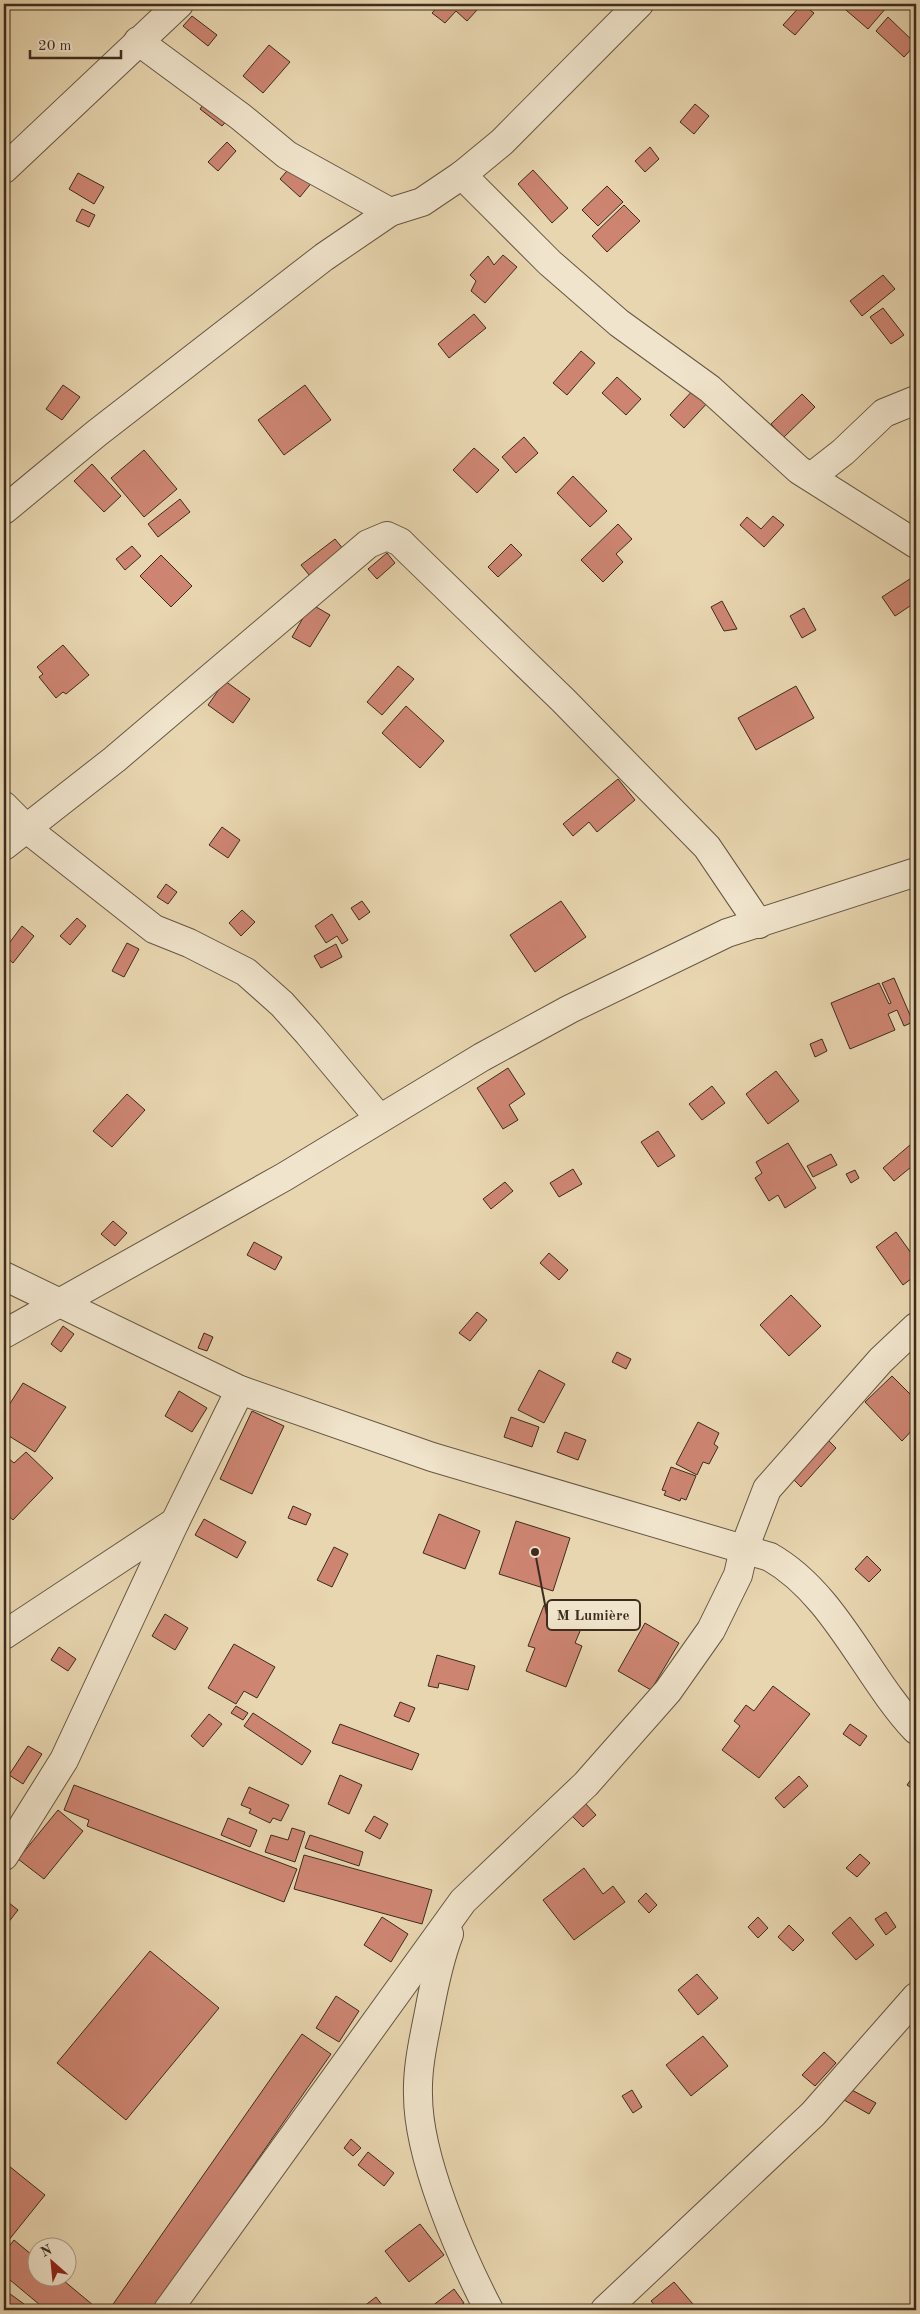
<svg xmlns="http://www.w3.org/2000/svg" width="920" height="2314" viewBox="0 0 920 2314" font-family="'Old Standard TT',serif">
	<rect width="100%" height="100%" fill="#e8d6b0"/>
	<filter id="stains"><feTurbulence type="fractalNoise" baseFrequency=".004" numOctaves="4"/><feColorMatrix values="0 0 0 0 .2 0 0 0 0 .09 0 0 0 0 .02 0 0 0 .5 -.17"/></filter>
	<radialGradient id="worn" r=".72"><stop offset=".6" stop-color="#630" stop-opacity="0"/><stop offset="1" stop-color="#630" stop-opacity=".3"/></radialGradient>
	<g fill="#cd8572" stroke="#3c2c1e">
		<path d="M440 4H470L477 10 467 21 456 11 445 23 432 13Z"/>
		<path d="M802 4 814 13 795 35 783 25Z"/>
		<path d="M839 4H880L886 8 868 29Z"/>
		<path d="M192 16 217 35 208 46 183 26Z"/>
		<path d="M888 17 916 44 904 57 876 31Z"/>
		<path d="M269 45 290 62 263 93 243 76Z"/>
		<path d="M209 97 232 115 222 126 200 109Z"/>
		<path d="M695 104 709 116 694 134 680 122Z"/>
		<path d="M227 142 236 151 218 171 208 162Z"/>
		<path d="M650 147 659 159 645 172 635 161Z"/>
		<path d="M293 164 313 181 300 197 280 179Z"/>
		<path d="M533 170 568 208 552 223 518 184Z"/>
		<path d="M78 173 104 187 94 204 69 189Z"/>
		<path d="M607 186 623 202 598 226 582 210Z"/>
		<path d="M624 205 640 221 607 252 592 236Z"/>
		<path d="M82 209 95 215 89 227 76 221Z"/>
		<path d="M503 255 517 267 485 303 471 291 476 281 470 275 488 256 494 265Z"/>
		<path d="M883 275 895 289 862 316 850 301Z"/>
		<path d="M883 308 904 335 891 344 870 317Z"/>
		<path d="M474 314 486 328 449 358 438 344Z"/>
		<path d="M581 351 595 363 567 395 553 383Z"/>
		<path d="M617 377 641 399 626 415 602 393Z"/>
		<path d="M63 385 80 397 62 420 46 409Z"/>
		<path d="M305 385 331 420 284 455 258 420Z"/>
		<path d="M696 387 710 400 684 428 670 415Z"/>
		<path d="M802 394 815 407 784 437 771 424Z"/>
		<path d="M524 437 538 453 516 473 502 457Z"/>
		<path d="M474 448 499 470 477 493 453 470Z"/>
		<path d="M144 450 177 489 144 517 111 478Z"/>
		<path d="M92 464 121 496 104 512 74 481Z"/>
		<path d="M573 476 607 511 590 527 557 493Z"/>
		<path d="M180 499 190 512 158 537 148 524Z"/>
		<path d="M773 516 784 525 764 547 740 525 747 517 761 529Z"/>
		<path d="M618 524 632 539 616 554 623 562 603 582 581 560Z"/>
		<path d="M335 539 344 550 310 576 301 565Z"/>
		<path d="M511 544 522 555 498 577 488 567Z"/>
		<path d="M132 546 141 556 125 570 116 559Z"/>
		<path d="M387 553 395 563 377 579 368 569Z"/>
		<path d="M161 555 192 586 171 607 140 576Z"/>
		<path d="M916 575V602L895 616 882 597Z"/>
		<path d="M722 601 737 629 724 631 711 607Z"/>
		<path d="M311 604 330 615 310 647 292 637Z"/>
		<path d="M804 608 816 630 802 638 790 616Z"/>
		<path d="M63 645 89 675 66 694 63 692 56 698 39 677 43 674 37 667Z"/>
		<path d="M398 666 414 679 382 715 367 702Z"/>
		<path d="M225 681 250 699 233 723 208 705Z"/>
		<path d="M796 686 814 718 756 750 738 718Z"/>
		<path d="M406 706 444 741 420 768 382 733Z"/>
		<path d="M618 779 635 800 597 832 589 822 573 836 563 824Z"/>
		<path d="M222 827 240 840 228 858 209 845Z"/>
		<path d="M166 884 177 892 168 904 157 897Z"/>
		<path d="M362 901 370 912 359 920 351 908Z"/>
		<path d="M561 901 586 937 535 972 510 935Z"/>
		<path d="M242 910 255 922 241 936 229 923Z"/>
		<path d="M332 914 348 940 342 944 337 936 326 943 315 926Z"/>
		<path d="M77 918 86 926 70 945 60 936Z"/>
		<path d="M22 926 34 936 13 963 4 955V950Z"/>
		<path d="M127 943 139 949 124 977 112 971Z"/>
		<path d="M336 944 342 957 321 968 314 956Z"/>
		<path d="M894 978 913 1022 904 1026 897 1010 888 1014 895 1030 850 1049 831 1003 879 983 889 1004 891 1003 882 983Z"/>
		<path d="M822 1039 827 1051 815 1057 810 1044Z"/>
		<path d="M508 1068 525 1094 509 1105 518 1120 503 1129 477 1088Z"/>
		<path d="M776 1071 799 1101 768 1124 746 1094Z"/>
		<path d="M712 1086 725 1103 702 1120 689 1104Z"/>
		<path d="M127 1094 145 1110 112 1147 93 1131Z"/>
		<path d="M658 1131 675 1156 658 1167 641 1142Z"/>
		<path d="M788 1143 816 1188 785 1208 778 1195 769 1201 755 1178 762 1173 756 1162Z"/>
		<path d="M910 1145 916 1153V1163L894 1181 883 1168Z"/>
		<path d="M831 1154 837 1165 813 1177 807 1166Z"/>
		<path d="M573 1169 582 1184 559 1197 550 1183Z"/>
		<path d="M855 1170 859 1178 851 1183 846 1174Z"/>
		<path d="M505 1182 513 1191 491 1209 483 1199Z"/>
		<path d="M113 1221 127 1233 115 1246 101 1234Z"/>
		<path d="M896 1232 916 1260V1275L903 1285 876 1247Z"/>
		<path d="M254 1242 282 1257 275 1270 247 1255Z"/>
		<path d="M549 1253 568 1270 559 1280 540 1263Z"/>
		<path d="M791 1295 821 1326 789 1356 760 1325Z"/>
		<path d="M477 1312 487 1320 470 1341 459 1333Z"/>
		<path d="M63 1326 74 1334 61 1352 51 1344Z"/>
		<path d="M204 1333 213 1337 207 1351 198 1348Z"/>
		<path d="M617 1352 631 1359 626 1369 612 1362Z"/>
		<path d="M539 1370 565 1384 544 1423 518 1410Z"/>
		<path d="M892 1376 916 1400V1426L902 1441 865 1402Z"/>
		<path d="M23 1383 66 1407 35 1452 4 1433V1413Z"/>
		<path d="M179 1391 207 1408 192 1432 165 1416Z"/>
		<path d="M252 1411 284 1426 252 1494 220 1479Z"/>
		<path d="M511 1417 539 1427 532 1447 504 1437Z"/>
		<path d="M698 1422 719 1433 714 1444 718 1447 709 1464 703 1462 697 1475 676 1464Z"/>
		<path d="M565 1432 586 1440 578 1460 557 1452Z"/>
		<path d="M824 1436 836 1448 801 1487 788 1474Z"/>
		<path d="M26 1452 53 1478 13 1520 4 1512V1462L8 1458 14 1463Z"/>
		<path d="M671 1467 696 1476 686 1500 681 1498 680 1501 664 1495 666 1491 662 1490Z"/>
		<path d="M293 1506 311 1514 306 1525 288 1518Z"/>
		<path d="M439 1514 480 1531 465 1569 423 1553Z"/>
		<path d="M204 1519 246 1542 237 1558 195 1535Z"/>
		<path d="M516 1521 570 1538 553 1591 499 1574Z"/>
		<path d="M334 1547 348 1554 332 1587 317 1580Z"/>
		<path d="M867 1556 881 1570 869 1582 855 1569Z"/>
		<path d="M559 1604 577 1611 573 1620 583 1624 575 1643 582 1646 566 1687 526 1671 535 1648 528 1646 544 1605 556 1610Z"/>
		<path d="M165 1614 188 1628 175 1650 152 1636Z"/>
		<path d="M645 1623 679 1643 651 1690 618 1671Z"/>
		<path d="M234 1644 275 1667 257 1698 244 1691 236 1704 208 1688Z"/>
		<path d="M59 1647 76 1659 68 1671 51 1660Z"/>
		<path d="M437 1655 475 1666 468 1690 439 1683 438 1688 428 1686Z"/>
		<path d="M773 1686 810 1714 759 1778 722 1750 740 1726 734 1721 746 1705 754 1711Z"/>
		<path d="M400 1702 415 1708 409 1722 394 1716Z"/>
		<path d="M236 1706 248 1713 243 1720 231 1713Z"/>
		<path d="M253 1713 311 1751 302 1765 244 1726Z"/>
		<path d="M209 1714 222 1724 203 1747 191 1736Z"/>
		<path d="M340 1724 419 1754 412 1770 332 1743Z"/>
		<path d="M850 1724 867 1736 860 1746 843 1734Z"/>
		<path d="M28 1746 42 1754 23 1784 9 1775Z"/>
		<path d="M915 1774 916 1775V1791L907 1785Z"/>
		<path d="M340 1775 362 1785 349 1814 328 1804Z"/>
		<path d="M799 1776 808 1786 784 1808 775 1798Z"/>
		<path d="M74 1785 297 1869 284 1902 87 1826 89 1820 64 1810Z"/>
		<path d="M249 1787 289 1805 281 1821 273 1818 270 1823 249 1813 251 1809 241 1805Z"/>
		<path d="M584 1802 596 1815 583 1827 570 1814Z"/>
		<path d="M58 1810 83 1831 44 1879 18 1859Z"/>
		<path d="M374 1816 388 1824 380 1839 365 1831Z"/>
		<path d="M228 1818 257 1830 250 1847 221 1835Z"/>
		<path d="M292 1828 305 1832 295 1862 265 1852 271 1835 288 1840Z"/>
		<path d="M310 1835 363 1852 359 1866 305 1848Z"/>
		<path d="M860 1854 870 1863 857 1877 846 1868Z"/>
		<path d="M304 1855 432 1890 422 1924 294 1889Z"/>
		<path d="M584 1868 603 1894 613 1886 625 1902 574 1940 543 1900Z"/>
		<path d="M646 1893 657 1905 649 1913 638 1901Z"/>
		<path d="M4 1899 18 1910 4 1928Z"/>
		<path d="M886 1912 896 1927 886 1935 875 1919Z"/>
		<path d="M382 1917 408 1934 391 1962 364 1945Z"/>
		<path d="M758 1917 768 1928 758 1938 748 1927Z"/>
		<path d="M850 1917 874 1945 856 1960 832 1933Z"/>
		<path d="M789 1925 804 1940 793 1951 778 1937Z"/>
		<path d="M150 1951 219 2008 126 2120 57 2063Z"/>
		<path d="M697 1974 718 1998 698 2015 678 1990Z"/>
		<path d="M336 1996 359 2011 339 2042 316 2028Z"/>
		<path d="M302 2034 331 2054 153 2310H109Z"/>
		<path d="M703 2036 728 2066 691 2096 666 2065Z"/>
		<path d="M824 2052 836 2063 815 2086 802 2075Z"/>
		<path d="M850 2089 876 2103 869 2114 844 2100Z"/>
		<path d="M632 2090 642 2107 633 2113 622 2096Z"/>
		<path d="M351 2139 361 2148 353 2156 344 2148Z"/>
		<path d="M368 2152 394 2173 384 2186 358 2165Z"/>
		<path d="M4 2162 45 2195 4 2246Z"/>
		<path d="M420 2224 444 2255 409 2282 385 2251Z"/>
		<path d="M14 2240 38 2260V2276H58L99 2310H46L4 2275V2253Z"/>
		<path d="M674 2282 698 2310H659L651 2301Z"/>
		<path d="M454 2289 464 2303 453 2310H427Z"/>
		<path d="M6 2291 24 2304 19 2310H4V2294Z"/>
		<path d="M376 2297 386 2310H359Z"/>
	</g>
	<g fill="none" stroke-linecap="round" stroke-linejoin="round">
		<g stroke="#675642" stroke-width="30">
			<g id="minor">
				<path d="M138 41 241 117 287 155 390 212"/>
				<path d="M4 169 179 4"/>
				<path d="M462 175 550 263 619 323 710 389 799 470 916 544"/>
				<path d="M811 477 843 452 884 413 916 400"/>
				<path d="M4 510 97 433 324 257 390 212 422 202 462 175 502 142 639 4"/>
				<path d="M4 806 27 829 154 929 189 943 246 972 282 1004 308 1033 379 1118"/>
				<path d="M4 846 115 759 368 544 387 536 400 542 409 551 563 700 707 847 759 924"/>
				<path d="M4 1276 240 1390 432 1457 770 1557C835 1594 866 1677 916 1730"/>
				<path d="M4 1334 284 1177 482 1057 570 1009 727 933 916 872"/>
				<path d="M4 1635 175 1522"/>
				<path d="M4 1856 64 1760 175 1522 240 1390"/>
				<path d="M449 1934C439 1960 434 1985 429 2012 424 2038 417 2067 418 2095 418 2158 460 2254 489 2310"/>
				<path d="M168 2310 463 1901 586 1784 668 1691 711 1630 738 1575 744 1549 767 1489 881 1360 916 1327"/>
				<path d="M605 2310 813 2114 916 1997"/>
			</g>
		</g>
		<use href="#minor" stroke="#f0e4cc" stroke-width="28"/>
	</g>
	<path fill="none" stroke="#3c2c1e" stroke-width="2" d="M535 1552L547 1615"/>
	<circle fill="#3c2c1e" stroke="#f0e4cc" stroke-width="2" cx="535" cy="1552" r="5"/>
	<rect fill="#f0e4cc" stroke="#3c2c1e" stroke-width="2" x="547" y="1600" width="93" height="30" rx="5"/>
	<g font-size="15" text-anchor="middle" font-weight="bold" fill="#3c2c1e">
		<text x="593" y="1620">M Lumière</text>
	</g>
	<rect width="920" height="2314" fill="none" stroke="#e8d6b0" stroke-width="20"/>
	<rect x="5" y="5" width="910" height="2304" fill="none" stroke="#3c2c1e" stroke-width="2.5"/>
	<rect x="10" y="10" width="900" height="2294" fill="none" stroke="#3c2c1e"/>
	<g transform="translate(52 2262) rotate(333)"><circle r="24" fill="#f0e4cc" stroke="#a89a86"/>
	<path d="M0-4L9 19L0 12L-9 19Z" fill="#8f2418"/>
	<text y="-8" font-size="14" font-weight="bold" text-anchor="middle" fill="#3c2c1e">N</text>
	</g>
	<path d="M30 50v8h91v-8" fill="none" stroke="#3c2c1e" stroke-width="2.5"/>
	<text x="38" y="50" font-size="15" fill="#3c2c1e" stroke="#f0e4cc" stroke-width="4" paint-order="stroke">20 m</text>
	<rect width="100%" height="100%" filter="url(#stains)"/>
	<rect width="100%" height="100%" fill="url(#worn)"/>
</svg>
